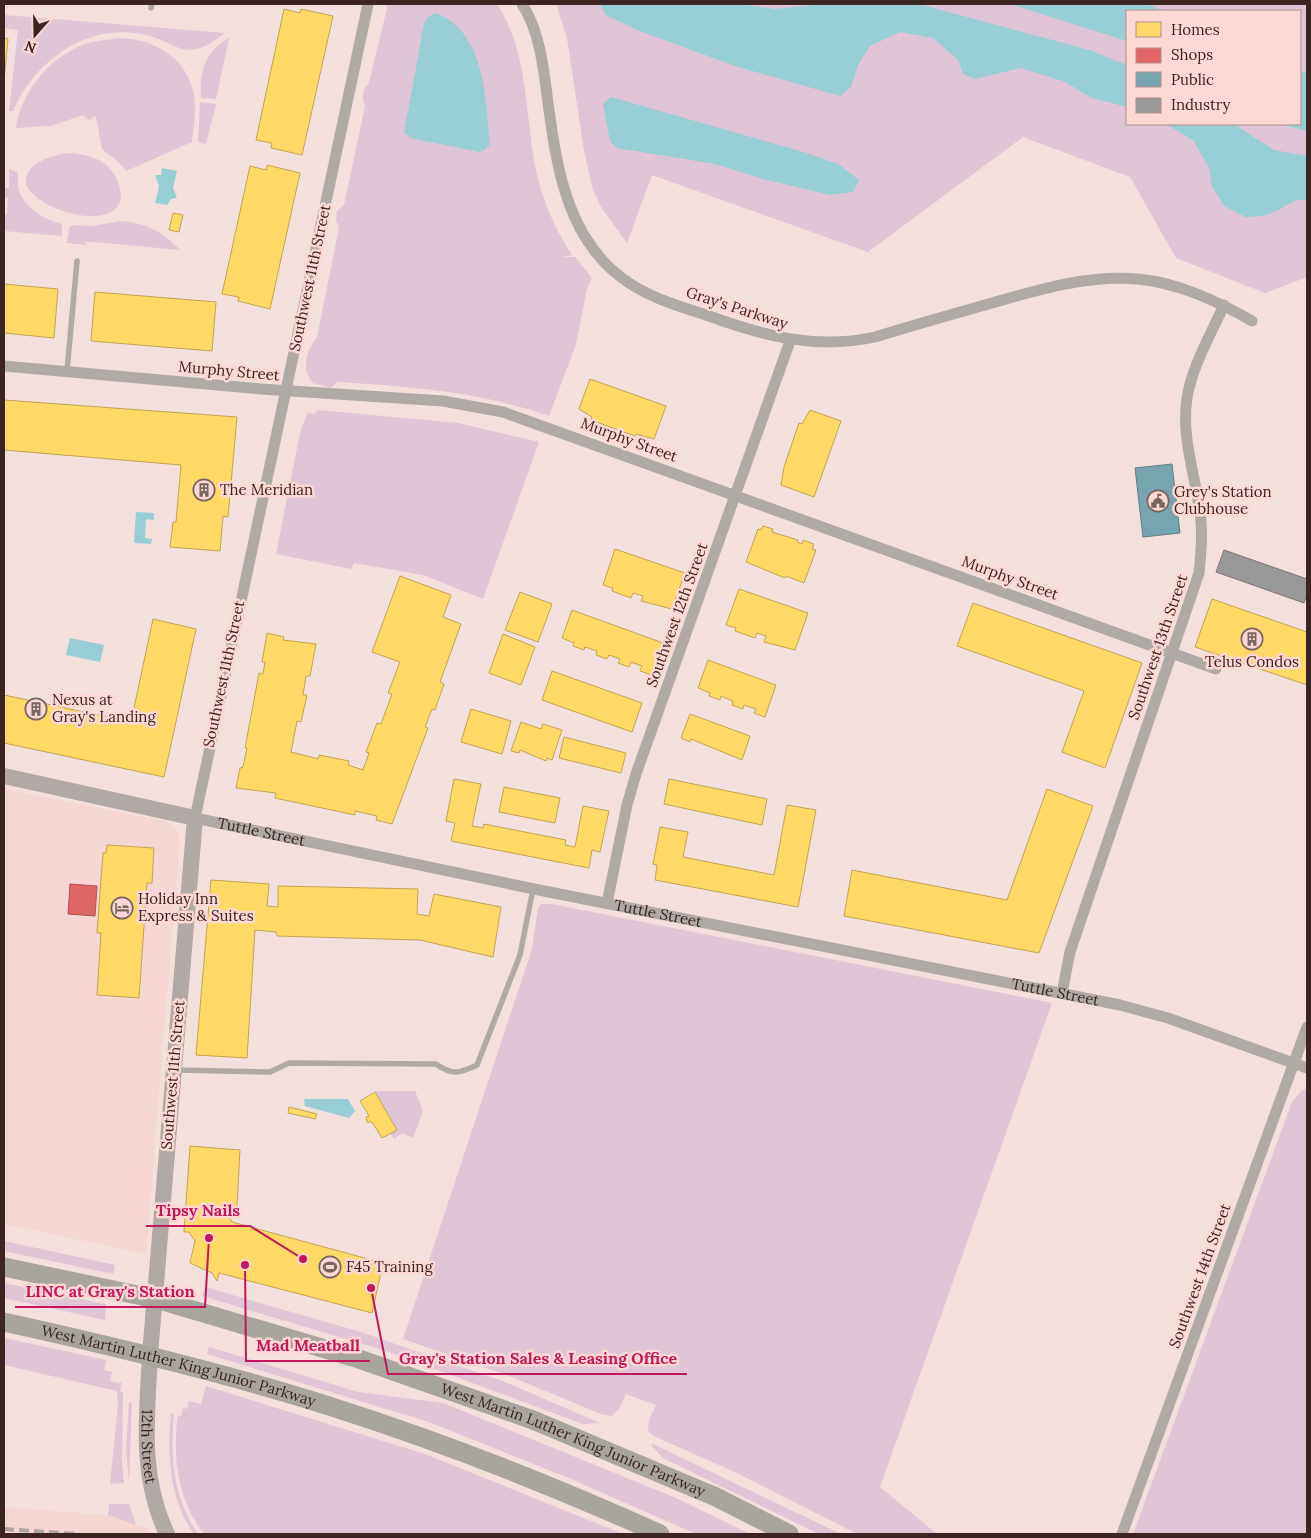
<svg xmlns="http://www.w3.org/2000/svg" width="1311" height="1538" viewBox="0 0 1311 1538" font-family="Lora,serif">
	<rect width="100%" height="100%" fill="#f3dfdc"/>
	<g fill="#f6d6d2">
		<path d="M4 789 163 821 172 825 178 832 180 839 146 1254 4 1224Z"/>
		<path d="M4 1507 108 1515 146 1528 149 1534H4Z"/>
	</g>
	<g fill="#dfc5d5" fill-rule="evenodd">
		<path d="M388 4H497C529 53 525 115 536 171 543 202 555 229 572 255L563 257H575L592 278 587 288 576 344 549 416C477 391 413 387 338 382L330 388 313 383C300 368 307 351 317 337L339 228 336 220 337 211 344 205 365 106C361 96 362 91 369 83Z"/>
		<path d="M556 4H1307V277L1265 293 1176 258 1130 177 1023 137 868 252 652 175 627 243 601 207 593 190 584 151 567 38ZM1127 11H1300V124H1127Z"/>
		<path d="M4 15 225 33C182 66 182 42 141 34 85 23 34 62 13 111H9L18 30 4 28Z"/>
		<path d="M120 38C159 39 193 63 195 104 196 117 193 130 192 142L126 171C119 159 110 157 103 150 100 145 99 125 95 116L89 120 83 115 51 126 16 128C21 94 45 62 78 47 91 41 106 40 120 38Z"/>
		<path d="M229 38 216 99 201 98C199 71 205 52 229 38Z"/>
		<path d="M200 102 216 104 206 144 198 142Z"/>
		<path d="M68 153C92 154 114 162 120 189 122 196 121 204 114 210 94 226 36 208 26 184 24 162 52 156 68 153Z"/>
		<path d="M9 169 17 172C19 178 17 185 19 191 27 210 44 219 62 224V236L4 231V214H7L8 198 4 197V188H9Z"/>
		<path d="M120 221C146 223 162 231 180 250L94 242H86V245L67 243 69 228 73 225 92 226Z"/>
		<path d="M318 410 458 423 539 442 483 599 423 575 354 563 351 569 276 554 300 433 308 412 314 414Z"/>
		<path d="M541 904H552L1052 1003 880 1487 937 1534H857L739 1474 656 1437 648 1432 649 1419 656 1405 626 1394 619 1409 612 1416 601 1414 507 1375 403 1339 532 949 538 908Z"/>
		<path d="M1307 1088V1534H1133L1292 1102 1301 1091Z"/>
		<path d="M375 1091H415L423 1111 413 1138 402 1133 394 1139 390 1133 397 1130Z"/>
		<path d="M4 1241 115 1265 113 1274 4 1251Z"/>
		<path d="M4 1283 106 1304 105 1320 4 1298Z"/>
		<path d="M205 1287 361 1332 505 1382 600 1423 583 1424 389 1352 202 1296Z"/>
		<path d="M4 1338 106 1360 104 1370 112 1372 110 1381 122 1383 120 1391 123 1392 122 1461 124 1483 110 1484 118 1404 117 1391 4 1365Z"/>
		<path d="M209 1347 358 1392 443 1403 676 1498 750 1534H696L571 1479 429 1422 207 1354Z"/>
		<path d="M206 1386 425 1454 623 1534H204C178 1501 172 1457 178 1415L181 1416 183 1408 187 1409 189 1401 201 1404Z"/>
		<path d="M129 1402 132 1403 129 1481 126 1450Z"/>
		<path d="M171 1413 174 1414C170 1458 173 1497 198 1534H194C169 1498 167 1456 171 1413Z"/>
		<path d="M653 1444 841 1534H819L663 1458 651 1445Z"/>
		<path d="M109 1504H129L136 1525 108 1515Z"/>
	</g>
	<g fill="#97cfd4">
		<path d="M600 4H741L775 9 821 4H919L1089 50 1127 65V107L1092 98 1063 81 1020 68 975 79 963 74 958 60 933 38 900 32 870 46 858 65 851 87 840 96 735 66 637 30 606 15Z"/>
		<path d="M1010 4H1147L1164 11H1127V41Z"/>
		<path d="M435 13C485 30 486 100 490 144L485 150 479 152 411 138 404 133 424 24 428 17Z"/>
		<path d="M1300 70 1307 74V131L1281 124H1300Z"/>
		<path d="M611 97 807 153 838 164 859 180 853 192 830 195 763 179 715 164 617 148 610 141 603 104Z"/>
		<path d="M1166 124H1234L1274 150 1307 156V199L1293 201 1279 210 1263 216 1245 217 1224 206 1212 186 1209 168 1193 140Z"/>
		<path d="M162 168 177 171 173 188 177 198 171 199 167 205 155 203 159 186 155 175H161Z"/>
		<path d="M136 512 154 513V520L146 519 145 538 152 539 151 544 134 543Z"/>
		<path d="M70 638 104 645 100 662 66 655Z"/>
		<path d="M304 1099H348L355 1111 349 1118 305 1106Z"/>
	</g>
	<g fill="#ffd966" stroke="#c4a352">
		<path d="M284 9 300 13 301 9 333 16 302 155 271 148 272 143 256 140Z"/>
		<path d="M4 38 8 39 4 81Z"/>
		<path d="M267 165 300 173 270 309 238 301 239 297 222 294 250 166 266 170Z"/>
		<path d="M173 213 183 215 179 232 169 230Z"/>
		<path d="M4 284 58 289 54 338 4 333Z"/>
		<path d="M95 292 216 302 212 351 91 341Z"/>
		<path d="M590 379 666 406 654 439 636 434 635 436 591 420 592 417 579 409Z"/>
		<path d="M4 400 237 417 228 517 223 516 220 551 170 547 173 522H176L181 465 4 450Z"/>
		<path d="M810 410 841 421 814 497 781 485 784 467 799 423 802 424Z"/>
		<path d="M763 526 773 529 772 532 798 540 797 542 802 544 803 540 814 544 812 549 816 550 804 583 786 576 785 578 746 562 758 529 761 530Z"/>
		<path d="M615 549 685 573 672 609 641 601 643 596 633 593 631 598 612 591 613 588 603 585Z"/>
		<path d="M400 576 451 595 443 617 461 624 440 682 444 684 435 710 432 709 425 727 428 728 392 824 376 820 377 816 355 811V815L275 798 276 793 236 788 240 768 243 767 247 748H245L259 673 263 674 265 662H262L267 633 284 637 283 640 316 644 310 676H306L303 695H307L301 722 297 721 291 752 318 759 319 755 349 761 348 765 363 770 369 753 366 752 377 723 381 724 392 694 388 693 400 662 372 652Z"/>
		<path d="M739 589 808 613 795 650 764 642 766 636 757 633 755 638 735 631 736 628 726 625Z"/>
		<path d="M520 592 552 604 538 642 505 630Z"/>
		<path d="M1212 599 1307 632V685L1195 647Z"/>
		<path d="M973 603 1142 663 1105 768 1062 752 1084 691 957 646Z"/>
		<path d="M572 610 663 643 652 675 640 671 642 666 631 662 629 667 618 663 620 659 609 655 607 659 596 655 597 651 585 647 584 650 573 646 574 643 562 638Z"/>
		<path d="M153 619 196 629 164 777 4 743V695L131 722Z"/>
		<path d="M503 634 535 647 521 685 489 673Z"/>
		<path d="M708 660 776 685 765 717 754 713 756 709 744 705 743 709 732 705 733 701 721 696 720 700 709 696 710 693 698 688Z"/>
		<path d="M552 671 642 703 632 732 542 700Z"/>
		<path d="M471 709 511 721 502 754 461 742Z"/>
		<path d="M690 714 750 736 742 760 691 739 690 742 681 738Z"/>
		<path d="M521 722 541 729 543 724 562 730 552 760 547 758 546 761 520 750 519 753 511 751Z"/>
		<path d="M564 737 626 753 621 773 559 758Z"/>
		<path d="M454 779 481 784 472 826 483 828 484 824 566 840 565 845 575 847 583 806 609 811 600 852 592 850 589 868 451 841 455 823 446 821Z"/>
		<path d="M669 779 767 799 762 825 664 804Z"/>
		<path d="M504 787 560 798 555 823 499 812Z"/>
		<path d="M1047 789 1093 806 1039 953 844 916 852 870 1007 900Z"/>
		<path d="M787 805 816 810 798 907 655 880 657 865 653 864 660 827 688 832 683 857 774 875Z"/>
		<path d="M107 845 154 848 152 883H147L139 998 97 995 101 933H97L103 853H106Z"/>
		<path d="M211 880 269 884 267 906 278 907V886L418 889 417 914 429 916 434 894 501 907 493 957 420 940 277 936 276 932 255 930 247 1058 196 1055Z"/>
		<path d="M375 1092 397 1130 382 1138 372 1122H367L366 1117 369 1116 360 1101Z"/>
		<path d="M289 1107 317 1114 315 1119 288 1113Z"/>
		<path d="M190 1146 240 1150 237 1206 226 1212 232 1222 383 1263 372 1313 219 1273 217 1281 212 1273 190 1263 195 1241 189 1232H184Z"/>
	</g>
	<path fill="#e06666" stroke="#ae5252" d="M70 884 97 886 95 916 68 914Z"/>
	<path fill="#76a5af" stroke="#647e85" d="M1172 464 1180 533 1143 537 1135 468Z"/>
	<path fill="#999" stroke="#7d7675" d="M1224 550 1307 579V595L1304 603 1216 572Z"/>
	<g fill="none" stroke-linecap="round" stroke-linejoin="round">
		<g stroke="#afaaa6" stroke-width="5.5">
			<path d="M151 8 152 4"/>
			<path d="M67 371 77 261"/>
			<path d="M176 1070 270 1072 289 1063 436 1064C453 1076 459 1073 477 1065L520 955 533 889"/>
		</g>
		<g stroke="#afaaa6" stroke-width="11">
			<path id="s1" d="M368 4 195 818 534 889 1120 1005 1168 1018 1307 1068"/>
			<path d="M522 4C539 30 543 64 547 95 556 163 565 241 629 283 653 299 682 307 709 316 764 336 816 350 875 337 914 325 953 314 992 303 1040 289 1087 275 1138 279 1179 283 1217 301 1252 321"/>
			<path d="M4 366 261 389 443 401 503 412 1216 669"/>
			<path d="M607 903 627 805 636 774 790 341"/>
			<path d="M1062 993 1070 952 1199 573C1201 553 1203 532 1200 512 1195 474 1181 437 1187 398 1192 366 1211 334 1224 305"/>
			<path d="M1122 1534 1307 1027"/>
		</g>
		<path stroke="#b0a9a5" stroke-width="16" id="s2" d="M4 776 195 818 150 1355C147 1418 139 1475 167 1534"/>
		<g stroke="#a8a49e" stroke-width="19">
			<path id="s3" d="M4 1267 156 1299 359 1359 533 1420 716 1497 789 1534"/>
			<path id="s4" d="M4 1322C113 1346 222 1372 329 1406 442 1442 552 1485 660 1534"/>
		</g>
		<path stroke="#afa5a2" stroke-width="4" stroke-dasharray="10 5" stroke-linecap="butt" d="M4 1529 77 1534"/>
	</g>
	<defs>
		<g id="building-ring" transform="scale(1.125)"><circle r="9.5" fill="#fcd7d3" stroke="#7b6563" stroke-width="1.5"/><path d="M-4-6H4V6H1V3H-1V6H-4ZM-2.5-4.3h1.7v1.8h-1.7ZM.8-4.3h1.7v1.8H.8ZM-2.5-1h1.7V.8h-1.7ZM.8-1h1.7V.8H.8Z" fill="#7b6563"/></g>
		<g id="civic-ring" transform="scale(1.125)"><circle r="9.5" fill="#fcd7d3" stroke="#7b6563" stroke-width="1.5"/><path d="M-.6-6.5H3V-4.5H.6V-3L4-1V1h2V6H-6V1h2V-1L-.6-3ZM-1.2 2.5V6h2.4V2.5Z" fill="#7b6563"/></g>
		<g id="hotel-ring" transform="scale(1.125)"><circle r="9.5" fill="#fcd7d3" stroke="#7b6563" stroke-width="1.5"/><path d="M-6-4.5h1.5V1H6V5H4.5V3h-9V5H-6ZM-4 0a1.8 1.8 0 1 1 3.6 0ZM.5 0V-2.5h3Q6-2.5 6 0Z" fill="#7b6563"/></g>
		<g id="stadium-ring" transform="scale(1.125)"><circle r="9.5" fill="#fcd7d3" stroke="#7b6563" stroke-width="1.5"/><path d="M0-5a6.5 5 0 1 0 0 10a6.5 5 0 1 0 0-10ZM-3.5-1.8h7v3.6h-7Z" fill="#7b6563"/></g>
	</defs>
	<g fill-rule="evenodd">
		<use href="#building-ring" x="204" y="490"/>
		<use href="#civic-ring" x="1158" y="501"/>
		<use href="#building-ring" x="1252" y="639"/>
		<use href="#building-ring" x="36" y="709"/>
		<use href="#hotel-ring" x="122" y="908"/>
		<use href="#stadium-ring" x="330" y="1267"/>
	</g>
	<g text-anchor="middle" stroke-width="5" stroke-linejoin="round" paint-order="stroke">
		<g font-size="15" fill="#3b2422" stroke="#fcd7d3">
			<text transform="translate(310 278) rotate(-78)" y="5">Southwest 11th Street</text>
			<text transform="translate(737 308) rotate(18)" y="5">Gray's Parkway</text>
			<text transform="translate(229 371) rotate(5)" y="5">Murphy Street</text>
			<text transform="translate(629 440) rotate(20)" y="5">Murphy Street</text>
			<text transform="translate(1010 578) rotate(20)" y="5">Murphy Street</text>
			<text transform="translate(677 615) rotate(-70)" y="5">Southwest 12th Street</text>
			<text transform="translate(1158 647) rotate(-71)" y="5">Southwest 13th Street</text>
			<text transform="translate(224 674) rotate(-78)" y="5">Southwest 11th Street</text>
			<text dy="5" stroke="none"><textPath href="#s1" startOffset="900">Tuttle Street</textPath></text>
			<text dy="5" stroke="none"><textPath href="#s1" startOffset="1305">Tuttle Street</textPath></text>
			<text dy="5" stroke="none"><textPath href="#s1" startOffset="1710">Tuttle Street</textPath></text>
			<text transform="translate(173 1075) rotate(-85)" y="5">Southwest 11th Street</text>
			<text transform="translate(1200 1276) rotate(-70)" y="5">Southwest 14th Street</text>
			<text dy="5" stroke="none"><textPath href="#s4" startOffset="180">West Martin Luther King Junior Parkway</textPath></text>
			<text dy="5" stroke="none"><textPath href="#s3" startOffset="596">West Martin Luther King Junior Parkway</textPath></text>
			<text dy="5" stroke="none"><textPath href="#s2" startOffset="826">12th Street</textPath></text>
		</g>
		<g font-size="15" fill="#3b2422" stroke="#fcd7d3" text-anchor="start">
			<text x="220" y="495">The Meridian</text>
			<text x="1174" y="497">Grey's Station<tspan x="1174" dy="17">Clubhouse</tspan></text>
			<text x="1252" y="667" text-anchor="middle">Telus Condos</text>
			<text x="52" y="705">Nexus at<tspan x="52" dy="17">Gray's Landing</tspan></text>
			<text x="138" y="904">Holiday Inn<tspan x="138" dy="17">Express &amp; Suites</tspan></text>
			<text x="346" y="1272">F45 Training</text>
		</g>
	</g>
	<path fill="none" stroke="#c2185b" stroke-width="2" d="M303 1259L250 1226H146M209 1238L205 1307H15M245 1265L246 1361H370M371 1288L388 1374H687"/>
	<g fill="#c2185b" stroke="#fcd7d3" stroke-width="2">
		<circle cx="303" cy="1259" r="5"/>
		<circle cx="209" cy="1238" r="5"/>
		<circle cx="245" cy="1265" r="5"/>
		<circle cx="371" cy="1288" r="5"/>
	</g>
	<g font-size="16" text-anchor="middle" font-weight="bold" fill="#c2185b" stroke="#fcd7d3" stroke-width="5" stroke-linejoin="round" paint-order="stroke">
		<text x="198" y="1216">Tipsy Nails</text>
		<text x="110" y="1297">LINC at Gray's Station</text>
		<text x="308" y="1351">Mad Meatball</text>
		<text x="538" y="1364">Gray's Station Sales &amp; Leasing Office</text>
	</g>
	<rect width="1311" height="1538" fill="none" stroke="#3b2422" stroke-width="10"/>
	<rect x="1126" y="10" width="175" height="115" fill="#fcd7d3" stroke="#af8f8c"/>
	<rect x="1136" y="22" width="25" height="15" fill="#ffd966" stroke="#af8f8c"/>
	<text x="1171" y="35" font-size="15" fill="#3b2422">Homes</text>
	<rect x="1136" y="48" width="25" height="15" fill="#e06666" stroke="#af8f8c"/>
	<text x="1171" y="60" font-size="15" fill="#3b2422">Shops</text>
	<rect x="1136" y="72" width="25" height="15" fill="#76a5af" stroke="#af8f8c"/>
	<text x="1171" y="85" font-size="15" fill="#3b2422">Public</text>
	<rect x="1136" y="98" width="25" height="15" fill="#999999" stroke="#af8f8c"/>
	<text x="1171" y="110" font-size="15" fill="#3b2422">Industry</text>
	<g transform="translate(35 35) rotate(200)" stroke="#fcd7d3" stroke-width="4" paint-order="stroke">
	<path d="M0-4L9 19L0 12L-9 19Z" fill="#3b2422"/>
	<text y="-8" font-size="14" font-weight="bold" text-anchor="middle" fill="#3b2422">N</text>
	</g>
</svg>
